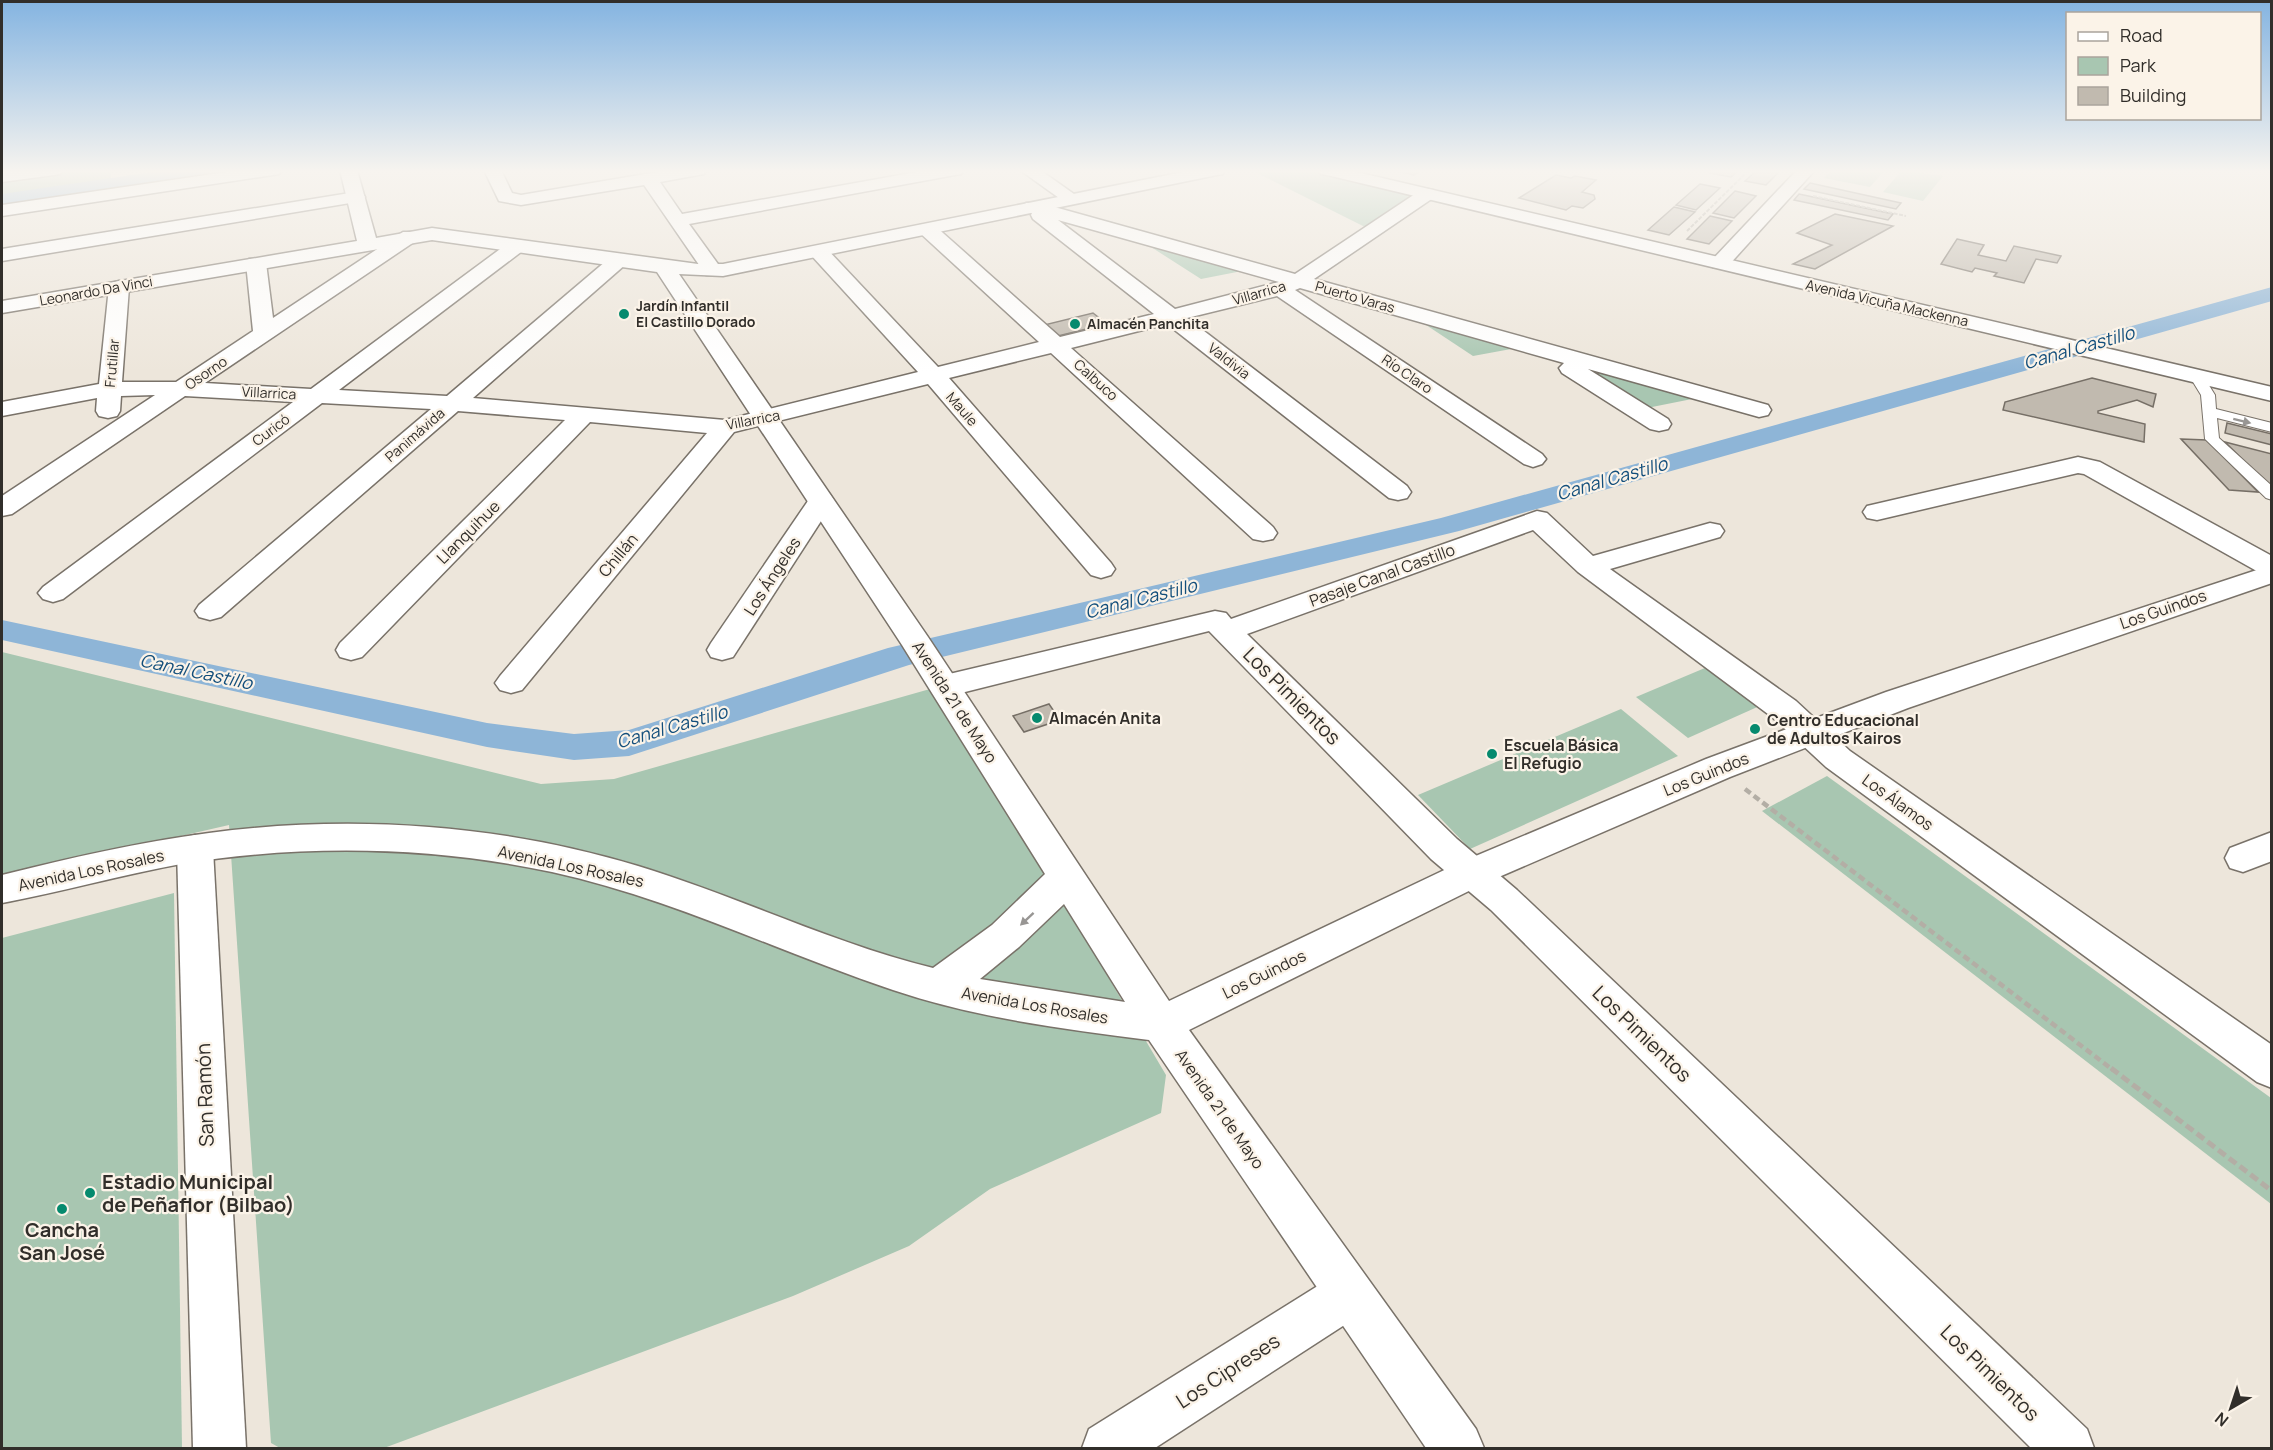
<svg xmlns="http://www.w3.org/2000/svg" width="2273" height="1450" viewBox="0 0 2273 1450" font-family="Manrope,sans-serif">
	<rect width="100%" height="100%" fill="#ede6db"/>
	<g fill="#a8c6b1">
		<path d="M74 170H111V179L2 195V180Z"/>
		<path d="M1251 170H1324L1420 192 1365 227Z"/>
		<path d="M1831 170H1885L1870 187 1824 178Z"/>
		<path d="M1902 170 1943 176 1923 201 1883 192Z"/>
		<path d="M1151 247 1247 270 1201 279Z"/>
		<path d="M1411 315 1522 347 1473 356Z"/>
		<path d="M1572 362 1697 398 1647 408Z"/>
		<path d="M2 652 541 784 614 779 937 687 1166 1075 1161 1113 990 1189 909 1246 793 1296 384 1448H280L271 1443 229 825 2 877Z"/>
		<path d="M1712 665 1764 704 1688 738 1636 697Z"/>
		<path d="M1621 709 1678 756 1470 849 1418 795Z"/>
		<path d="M1827 776 2271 1098V1204L1762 811Z"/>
		<path d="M174 893 182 1448H2V938Z"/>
	</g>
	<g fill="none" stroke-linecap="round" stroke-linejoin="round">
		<g fill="#8eb5d7" fill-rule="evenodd">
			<path d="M166 170H212L209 174 202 176 2 206V194Z"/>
			<path d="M2272 287V301L1459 531 909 665 629 756 574 760 487 747 2 640V620L487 723 574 734 629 730 888 648 1441 518Z"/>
		</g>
	</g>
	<g fill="#c1baaf" stroke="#766f66" stroke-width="1.5">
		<path d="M1393 170H1423L1414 175Z"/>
		<path d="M1714 170H1739L1731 177 1710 173Z"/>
		<path d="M1757 170H1781L1766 185 1745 181Z"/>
		<path d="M1556 175 1571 178 1575 176 1596 180 1582 192 1594 195 1595 199 1583 208 1572 206 1566 210 1519 198Z"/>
		<path d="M1810 183 1901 203 1896 209 1804 189Z"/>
		<path d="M1700 184 1720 188 1696 210 1676 205Z"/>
		<path d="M1735 191 1756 196 1734 218 1713 213Z"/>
		<path d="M1799 194 1893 214 1888 220 1794 200Z"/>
		<path d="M1674 207 1695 212 1669 235 1648 230Z"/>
		<path d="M1835 214 1893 226 1815 269 1793 264 1832 245 1797 233Z"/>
		<path d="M1710 216 1732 221 1709 244 1687 239Z"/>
		<path d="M1957 239 1984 245 1978 255 2006 261 2014 246 2061 256 2057 263 2036 259 2024 283 1994 276 1997 273 1975 268 1972 272 1941 264Z"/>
		<path d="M1093 313 1107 324 1058 336 1044 325Z"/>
		<path d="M2092 378 2156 394 2153 407 2137 400 2098 411V413L2145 424 2144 442 2003 410 2005 402Z"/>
		<path d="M2227 423 2272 434V445L2225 433Z"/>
		<path d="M2181 439 2207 440 2258 492 2229 490Z"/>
		<path d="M2225 442 2272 454V489Z"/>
		<path d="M1049 704 1060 720 1024 732 1013 716Z"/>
	</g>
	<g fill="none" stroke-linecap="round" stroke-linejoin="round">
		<g stroke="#797269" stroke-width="2">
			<path id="lane" d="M2197 373 2202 374 2215 395 2216 409 2272 423V432L2217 418 2219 438 2272 486V500L2266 498 2205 439 2201 395 2190 377Z"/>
		</g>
		<g stroke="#797269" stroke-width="3">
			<g id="street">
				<path d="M17 170H63L60 174 54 175 2 182V172Z"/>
				<path d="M240 170H282L279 174 273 175 2 216V205Z"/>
				<path d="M484 170H501L512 193 521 195 669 170H706L704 174 660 182 682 214 928 170H964L961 174 955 175 689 224 723 271 720 275H706L644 185 521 205 499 201Z"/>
				<path d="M1020 170H1040L1081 199 1078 203H1066Z"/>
				<path d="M1797 170H1815L1727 267H1713L1710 263 1713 259Z"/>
				<path d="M1427 189 1433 190 1436 194 1433 198 1314 279 1768 405 1771 410 1768 415 1759 417 1588 369 1668 419 1671 424 1668 429 1659 431 1650 429 1562 373 1559 368 1564 363 1300 288 1295 290 1542 454 1546 459 1542 464 1533 467 1524 464 1277 296 1187 318 1407 486 1411 492 1407 498 1398 500 1389 498 1167 324 1071 348 1273 527 1277 533 1273 539 1263 541 1253 539 1051 353 949 378 1111 563 1115 569 1111 575 1101 578 1091 575 928 384 734 432 522 690 511 693 500 690 495 683 500 676 707 433 590 422 362 657 351 660 340 657 336 650 340 643 565 420 458 411 221 617 210 620 199 617 195 611 199 605 431 409 322 403 63 599 53 602 43 599 38 593 43 587 293 402 185 396 12 514 2 516V496L155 395 121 396 120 411 117 416 108 418 99 416 96 411 97 398 2 416V402L99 384 109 287 112 283 119 281 126 283 129 287 122 382H176L253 331 246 263 249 259H263L266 263 273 318 403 232H417L420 236 417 240 205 383 311 389 511 241H525L528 245 525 249 339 390 447 396 612 256H626L629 260 626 264 473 398 725 420 918 372 811 255 808 251 811 247H825L938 367 1039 342 920 233 917 229 920 225H934L1060 337 1154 314 1033 219 1031 215 1032 213 1026 211 1024 207 1026 203H1040L1295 274 1421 190ZM1058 220 1279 282 1175 309Z"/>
				<path d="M356 192 362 193 365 197 362 201 2 261V249Z"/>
				<path d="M2078 457 2100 462 2272 556V576L2262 574 2084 474 2078 473 1877 520 1867 518 1863 512 1867 506Z"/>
				<path d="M821 493 830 495 834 501 733 657 722 660 711 657 707 650 711 643 812 495Z"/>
				<path d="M1537 511 1547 513 1593 556 1710 523 1720 525 1724 531 1720 537 1610 569 1796 701 1850 751 2272 1045V1088L2257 1082 1826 767 1772 717 1578 572 1533 530 1247 634 1457 839 1517 890 2087 1429 2094 1448H2031L1491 910 1431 859 1209 631 945 697 934 693 929 686 934 679 945 675 1215 611 1226 613 1231 619Z"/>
				<path d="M2272 832V861L2243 872 2230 868 2225 858 2230 848Z"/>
				<path d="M195 835 208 839 213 849 246 1448H193L177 849 182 839Z"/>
				<path d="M1349 1270 1366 1277 1373 1294 1366 1311 1155 1448H1082L1089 1429 1332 1277Z"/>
			</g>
		</g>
		<g stroke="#797269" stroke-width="3">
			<path id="secondary" d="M340 170H357L376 238 432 228 698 264H723L1193 170H1225L1223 174 1217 175 723 276 679 274 928 637 1169 1001 1459 863 1706 759 1886 692 2272 565V583L1908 708 1730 777 1485 883 1189 1030 1476 1429 1484 1448H1426L1149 1040C1063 1029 976 1018 893 990 779 952 671 898 552 872 431 846 303 844 181 864 120 875 62 892 2 903V875C70 858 139 842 209 833 351 814 500 824 638 866 737 896 832 943 933 968L992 925 1045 874 902 645 657 272 432 240 2 313V301L357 241ZM1064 904 1125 1002 980 979 1019 947Z"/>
		</g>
		<g stroke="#797269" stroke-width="3">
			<path id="primary" d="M1318 170H1348L2272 387V401L1327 175 1321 174Z"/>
		</g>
		<g stroke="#b3aea5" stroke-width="2" stroke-dasharray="4 1.5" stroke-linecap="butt">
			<path d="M1813 196 1906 216"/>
			<path d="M1687 231 1749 170"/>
		</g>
		<path stroke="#b3aea5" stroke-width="4.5" stroke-dasharray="7 4" stroke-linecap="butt" d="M1745 789 2113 1070"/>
		<path stroke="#b3aea5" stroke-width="5" stroke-dasharray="9 4.5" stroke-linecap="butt" d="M2111 1068 2272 1191"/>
		<use href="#lane" fill="#fff" fill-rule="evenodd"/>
		<use href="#street" fill="#fff" fill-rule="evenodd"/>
		<use href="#secondary" fill="#fff" fill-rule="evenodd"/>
		<use href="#primary" fill="#fff" fill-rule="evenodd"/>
	</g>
	<defs><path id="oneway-solid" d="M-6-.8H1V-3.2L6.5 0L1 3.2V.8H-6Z" transform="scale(1.5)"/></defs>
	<g fill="#989694">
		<use href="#oneway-solid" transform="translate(2242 421) rotate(14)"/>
		<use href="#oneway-solid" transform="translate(1027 919) rotate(137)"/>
	</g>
	<linearGradient id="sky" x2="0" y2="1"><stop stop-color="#84b4e1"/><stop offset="0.46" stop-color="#f7f4ef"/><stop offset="1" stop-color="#f7f4ef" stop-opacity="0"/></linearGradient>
	<rect width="2273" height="373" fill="url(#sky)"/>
	<g fill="#068a6e" stroke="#fbf3e8" stroke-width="2">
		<circle cx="624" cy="314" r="6"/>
		<circle cx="1075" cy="324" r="6"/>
		<circle cx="1037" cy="718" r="6"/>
		<circle cx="1755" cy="729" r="6"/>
		<circle cx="1492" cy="754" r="6"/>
		<circle cx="90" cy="1193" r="6"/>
		<circle cx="62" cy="1209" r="6"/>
	</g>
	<g text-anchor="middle" stroke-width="4.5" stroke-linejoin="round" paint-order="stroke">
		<g font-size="14" fill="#312e2a" stroke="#fbf3e8">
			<text transform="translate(96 291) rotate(-10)" y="5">Leonardo Da Vinci</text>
			<text transform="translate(1259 293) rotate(-16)" y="5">Villarrica</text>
			<text transform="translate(1355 297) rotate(16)" y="5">Puerto Varas</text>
			<text transform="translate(1887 303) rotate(13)" y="5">Avenida Vicuña Mackenna</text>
			<text transform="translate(1229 361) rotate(38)" y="5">Valdivia</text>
			<text transform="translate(112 363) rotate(-85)" y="5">Frutillar</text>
			<text transform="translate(206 373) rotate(-34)" y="5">Osorno</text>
			<text transform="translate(1407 374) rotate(34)" y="5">Río Claro</text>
			<text transform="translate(1096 380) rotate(42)" y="5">Calbuco</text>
			<text transform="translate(269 393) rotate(3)" y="5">Villarrica</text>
			<text transform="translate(962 409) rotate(49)" y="5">Maule</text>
			<text transform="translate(753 420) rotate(-11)" y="5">Villarrica</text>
			<text transform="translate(271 430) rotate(-37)" y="5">Curicó</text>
			<text transform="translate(415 435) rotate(-41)" y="5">Panimávida</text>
		</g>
		<g font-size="14" font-weight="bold" fill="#312e2a" stroke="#fbf3e8" text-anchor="start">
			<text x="636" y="311">Jardín Infantil<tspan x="636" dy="16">El Castillo Dorado</tspan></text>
			<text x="1087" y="329">Almacén Panchita</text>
		</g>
		<g font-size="16" fill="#312e2a" stroke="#fbf3e8">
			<text transform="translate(468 532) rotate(-45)" y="6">Llanquihue</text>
			<text transform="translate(618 555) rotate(-50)" y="6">Chillán</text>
			<text transform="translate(1382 575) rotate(-20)" y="6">Pasaje Canal Castillo</text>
			<text transform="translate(772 576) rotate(-57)" y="6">Los Ángeles</text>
			<text transform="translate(2163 609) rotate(-19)" y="6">Los Guindos</text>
			<text transform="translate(955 702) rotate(57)" y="6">Avenida 21 de Mayo</text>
			<text transform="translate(1706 774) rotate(-22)" y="6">Los Guindos</text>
			<text transform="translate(1898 802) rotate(36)" y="6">Los Álamos</text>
			<text transform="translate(571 866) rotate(12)" y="6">Avenida Los Rosales</text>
			<text transform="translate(91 870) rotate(-12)" y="6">Avenida Los Rosales</text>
			<text transform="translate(1264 974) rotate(-26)" y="6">Los Guindos</text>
			<text transform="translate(1035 1005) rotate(10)" y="6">Avenida Los Rosales</text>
			<text transform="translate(1220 1109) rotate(55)" y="6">Avenida 21 de Mayo</text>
		</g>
		<g font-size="16" font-weight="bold" fill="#312e2a" stroke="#fbf3e8" text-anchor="start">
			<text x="1049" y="724">Almacén Anita</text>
			<text x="1767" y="726">Centro Educacional<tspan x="1767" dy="18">de Adultos Kairos</tspan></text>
			<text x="1504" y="751">Escuela Básica<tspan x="1504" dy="18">El Refugio</tspan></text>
		</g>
		<g font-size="18" font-style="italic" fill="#124e7b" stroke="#fbf3e8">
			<text transform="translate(2079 348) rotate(-16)" y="6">Canal Castillo</text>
			<text transform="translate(1612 479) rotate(-16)" y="6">Canal Castillo</text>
			<text transform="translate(1141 599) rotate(-14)" y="6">Canal Castillo</text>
			<text transform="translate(196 672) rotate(12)" y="6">Canal Castillo</text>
			<text transform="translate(672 727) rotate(-16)" y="6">Canal Castillo</text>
		</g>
		<g font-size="20" fill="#312e2a" stroke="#fbf3e8">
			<text transform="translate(1292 696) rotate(45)" y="7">Los Pimientos</text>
			<text transform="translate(1642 1034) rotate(44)" y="7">Los Pimientos</text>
			<text transform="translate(205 1095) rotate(-92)" y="7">San Ramón</text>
			<text transform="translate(1228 1371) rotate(-33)" y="7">Los Cipreses</text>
			<text transform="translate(1990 1373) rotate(44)" y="7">Los Pimientos</text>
		</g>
		<g font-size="20" font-weight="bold" fill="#312e2a" stroke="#fbf3e8" text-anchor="start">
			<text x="102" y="1189">Estadio Municipal<tspan x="102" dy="23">de Peñaflor (Bilbao)</tspan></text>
			<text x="62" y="1237" text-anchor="middle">Cancha<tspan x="62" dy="23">San José</tspan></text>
		</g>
	</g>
	<rect width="2273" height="1450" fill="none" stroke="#312e2a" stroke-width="6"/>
	<rect x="2066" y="12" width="195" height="108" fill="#fbf3e8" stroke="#aaa49c" stroke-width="1.5"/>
	<rect x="2078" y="32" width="30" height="9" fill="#ffffff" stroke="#aaa49c" stroke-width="1.5"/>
	<text x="2120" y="42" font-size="18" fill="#312e2a">Road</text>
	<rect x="2078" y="57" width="30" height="18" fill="#a8c6b1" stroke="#aaa49c" stroke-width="1.5"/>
	<text x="2120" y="72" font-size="18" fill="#312e2a">Park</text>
	<rect x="2078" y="87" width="30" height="18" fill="#c1baaf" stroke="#aaa49c" stroke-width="1.5"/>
	<text x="2120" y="102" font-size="18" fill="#312e2a">Building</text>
	<g transform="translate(2231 1408) rotate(219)" stroke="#fbf3e8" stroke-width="4.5" paint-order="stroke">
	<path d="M0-4.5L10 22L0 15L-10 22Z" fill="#312e2a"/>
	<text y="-9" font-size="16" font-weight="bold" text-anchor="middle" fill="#312e2a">N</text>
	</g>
</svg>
